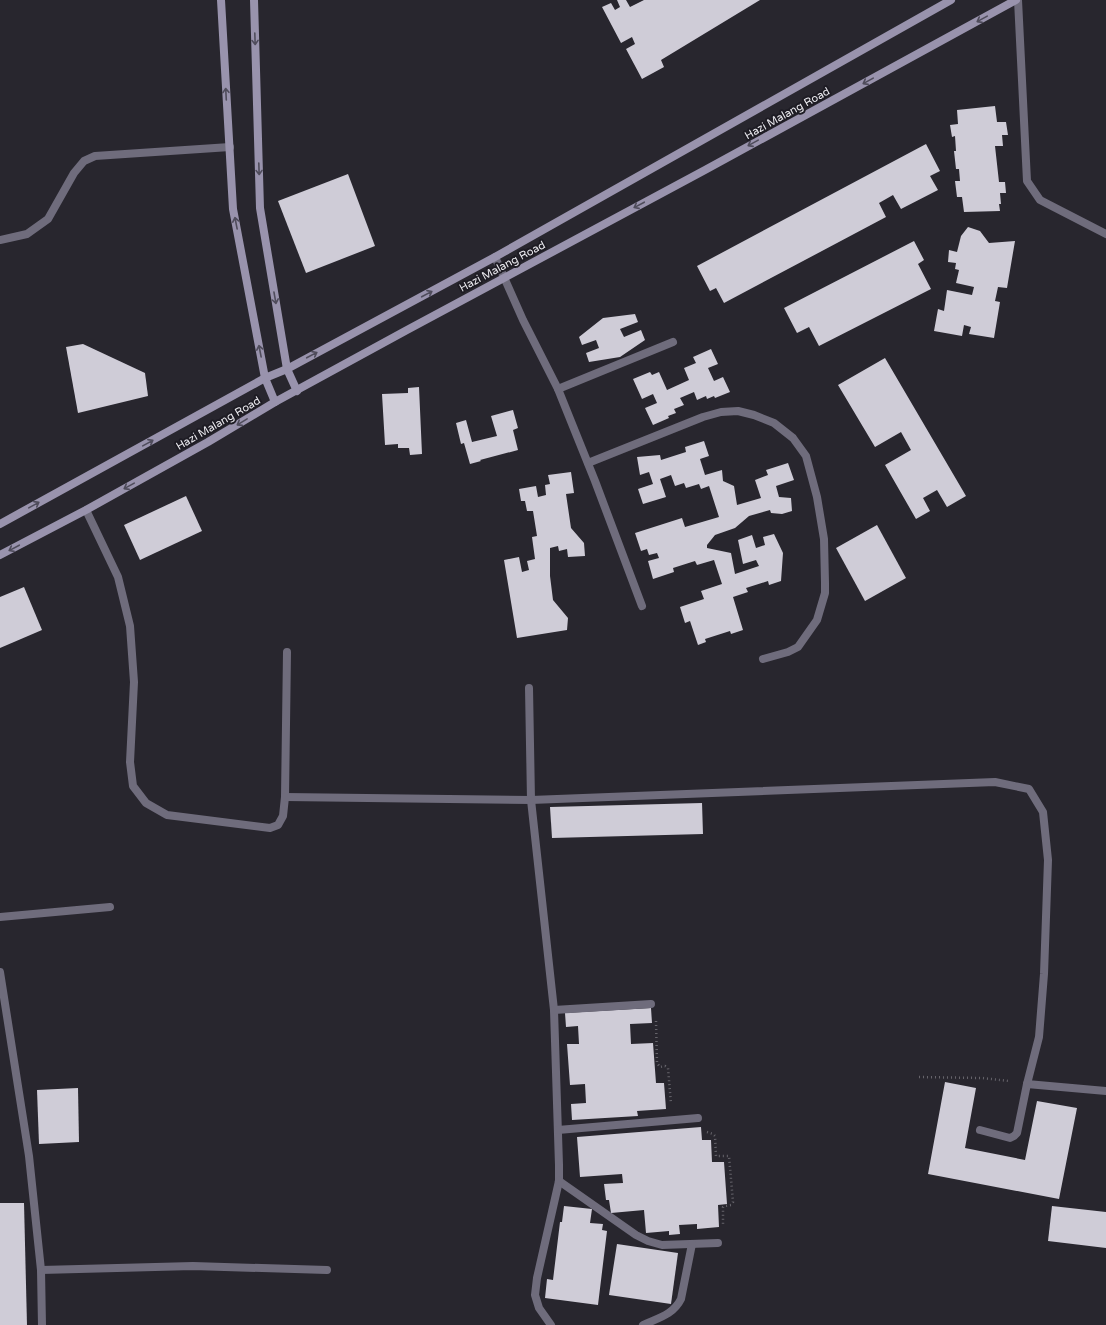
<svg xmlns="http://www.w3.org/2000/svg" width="1106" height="1325" viewBox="0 0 1106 1325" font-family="'Varela Round',sans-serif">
	<rect width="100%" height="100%" fill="#28262e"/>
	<g fill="#cfccd7">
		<path d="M617 0H626L630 7 644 0H760L661 60 664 67 642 79 626 49 635 44 632 37 621 43 602 7 611 3 615 10 620 7Z"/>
		<path d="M995 106 997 122H1006L1008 135H1002L1003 146H995L999 182H1005L1006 193H1000L1001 204H999L1000 211 964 212 962 197H957L955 181H960L959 169H956L954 151H956L955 136 952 137 950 125 958 124 957 110Z"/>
		<path d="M926 144 940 171 930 176 938 190 901 209 893 195 879 203 886 217 724 303 716 288 710 291 697 266Z"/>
		<path d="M348 174 375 246 306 273 278 201Z"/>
		<path d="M968 227 980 231 989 243 1015 241 1007 288 998 287 995 301 1000 302 994 338 969 334 971 327 964 325 962 336 934 331 938 309 944 311 947 290 972 295 974 287 956 283 959 270 955 269 956 263 948 262 949 250 957 252 961 236Z"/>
		<path d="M914 241 924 260 918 264 931 289 819 346 809 327 797 333 784 308Z"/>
		<path d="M635 314 638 322 620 329 624 337 641 330 645 340 620 357 589 362 586 353 599 348 596 340 582 345 579 337 603 318Z"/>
		<path d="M83 344 145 373 148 396 78 413 66 347Z"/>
		<path d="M711 349 718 364 708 368 714 381 723 377 730 392 715 398 714 396 707 399 706 396 697 400 694 392 680 398 684 405 674 409 676 413 668 416 669 418 653 425 645 408 657 403 653 394 642 399 633 379 650 372 652 375 659 372 667 390 689 380 684 368 696 363 693 357Z"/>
		<path d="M885 358 966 496 947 507 937 490 923 498 930 511 916 519 885 465 911 450 901 432 875 447 838 385Z"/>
		<path d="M419 387 422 454 410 455 409 448H398V444L385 445 382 394 408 393V388Z"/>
		<path d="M513 410 518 428 513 430 518 450 480 460 481 461 470 464 464 443 461 444 456 423 466 420 472 442 497 436 491 416Z"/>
		<path d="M704 441 709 456 700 459 705 475 722 470 723 481 734 486 737 505 761 498 755 480 768 475 766 470 788 463 794 480 776 486 779 497 791 498 792 511 782 514 771 513 770 510 749 516 735 528 715 535 707 545V548L731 553 735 574 759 566 756 560 743 564 738 540 752 535 756 548 765 545 763 537 774 534 783 553 781 581 769 585 768 581 746 588 748 592 733 597 743 630 731 634 730 631 705 639 706 642 698 645 690 621 685 623 680 607 704 599 701 591 722 584 714 560 697 565 695 561 673 568 674 572 653 579 648 561 659 558 657 553 649 555 647 549 641 551 635 533 682 518 685 527 719 517 709 486 701 489 699 484 686 488 684 483 675 486 671 475 660 479 666 497 643 504 638 489 653 484 649 472 640 475 637 457 660 455 661 460 686 452 685 447Z"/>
		<path d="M571 472 574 493 566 494 571 528 584 543 585 556 568 557 567 549 559 551 558 546 550 548V576L553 600 568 618 567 630 517 638 504 560 519 557 522 572 529 570 527 561 535 559 532 537 537 536 533 511H527L525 501H521L519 489 536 486 538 497 546 495 545 485 550 484 548 475Z"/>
		<path d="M186 496 202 531 140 560 124 525Z"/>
		<path d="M877 525 906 578 865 601 836 548Z"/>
		<path d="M24 587 42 630 0 648V597Z"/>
		<path d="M702 803 703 834 552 838 550 807Z"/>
		<path d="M651 1008 652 1023 630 1024 631 1044 653 1043 656 1083H664L666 1109 637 1111 638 1116 572 1120 571 1104 586 1103 585 1084 570 1085 567 1044H579L578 1026 566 1027 565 1013Z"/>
		<path d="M945 1082 976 1088 965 1148 1025 1160 1037 1101 1077 1108 1059 1199 928 1174Z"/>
		<path d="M78 1088 79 1142 39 1144 37 1090Z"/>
		<path d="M701 1127 702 1140H711L712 1162H724L727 1204 718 1205 719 1227 697 1229V1224L679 1225 680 1234 669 1235V1231L646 1233 644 1210 611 1213 609 1200H606L604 1184 623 1183 622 1174 580 1177 577 1137Z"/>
		<path d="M0 1203H24L27 1325H0Z"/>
		<path d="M564 1206 592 1209 590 1223 603 1224 602 1230 607 1231 598 1305 545 1298 547 1279 553 1280 560 1222H562Z"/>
		<path d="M1052 1206 1106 1212V1248L1048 1241Z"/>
		<path d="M617 1244 678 1253 671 1304 609 1295Z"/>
	</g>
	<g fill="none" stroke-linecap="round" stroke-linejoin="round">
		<g stroke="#66646b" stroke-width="2.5" stroke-dasharray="1 3" stroke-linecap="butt">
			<path d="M656 1021 657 1063 660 1067 665 1066 668 1068 671 1104"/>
			<path d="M919 1077 982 1078 1009 1081"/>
			<path d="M707 1132 713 1134 715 1136 716 1156H729L733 1202 731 1205 725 1206 723 1207V1225"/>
		</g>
		<g stroke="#6f6c7c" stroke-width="8">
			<path d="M0 240 27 234 48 219 74 173 84 161 95 156 230 147"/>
			<path d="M41 1270 193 1266 327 1270"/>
		</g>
		<g stroke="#6f6c7c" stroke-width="8">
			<path d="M1018 0 1027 181 1040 200 1106 234"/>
			<path d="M495 257 523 320 558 389 595 481 642 606"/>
			<path d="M558 389 673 342"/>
			<path d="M588 463 703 417 721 412 738 411 754 415 774 423 793 438 806 456 817 497 824 539 825 583V593L817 620 798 647 788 652 763 659"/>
			<path d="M86 510 118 577 130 626 134 682 130 762 133 786 146 803 167 815 270 828 278 825 283 816 285 797 287 652"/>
			<path d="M529 688 531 800 554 1010 559 1165V1181L537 1278 535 1295 539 1308 551 1325"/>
			<path d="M285 797 531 800 995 782 1029 789 1043 812 1048 860 1044 974 1039 1037 1027 1084 1106 1091"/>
			<path d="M0 917 110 907"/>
			<path d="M0 972 29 1156 41 1270 42 1325"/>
			<path d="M554 1010 651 1004"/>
			<path d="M558 1130 698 1118"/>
			<path d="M980 1130 1010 1138 1014 1136 1017 1133 1027 1084"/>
			<path d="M559 1181 636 1235 648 1241 662 1245 718 1243"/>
			<path d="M643 1325C658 1318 673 1315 681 1299L692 1244"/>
		</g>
		<g stroke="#9993ad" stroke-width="8">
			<path d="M221 0 233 209 265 378 275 402"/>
			<path d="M254 0 260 208 287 369 297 391"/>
			<path d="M0 524 265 378 287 369 495 257 951 0"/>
			<path d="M0 555 86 510 208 442 275 402 407 330 705 170 1016 0"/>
		</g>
	</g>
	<defs><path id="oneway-shaft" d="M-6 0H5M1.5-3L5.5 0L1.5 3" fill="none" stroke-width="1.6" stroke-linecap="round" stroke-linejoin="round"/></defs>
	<g stroke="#4f4c5b">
		<use href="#oneway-shaft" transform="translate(982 19) rotate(151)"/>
		<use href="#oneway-shaft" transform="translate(255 39) rotate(88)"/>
		<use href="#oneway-shaft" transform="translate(868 81) rotate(151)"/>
		<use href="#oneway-shaft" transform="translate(226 94) rotate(-93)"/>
		<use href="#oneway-shaft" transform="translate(753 143) rotate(151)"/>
		<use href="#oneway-shaft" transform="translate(259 169) rotate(88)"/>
		<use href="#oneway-shaft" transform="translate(639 205) rotate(152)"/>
		<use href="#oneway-shaft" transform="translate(236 223) rotate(-101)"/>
		<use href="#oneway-shaft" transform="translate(427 294) rotate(-28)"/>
		<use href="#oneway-shaft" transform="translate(275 298) rotate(80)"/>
		<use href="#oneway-shaft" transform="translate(260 351) rotate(-101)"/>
		<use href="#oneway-shaft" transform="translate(312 355) rotate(-28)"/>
		<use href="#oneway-shaft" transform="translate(242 422) rotate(149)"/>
		<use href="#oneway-shaft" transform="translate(148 443) rotate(-29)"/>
		<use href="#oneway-shaft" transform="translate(129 486) rotate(151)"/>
		<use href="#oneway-shaft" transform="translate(34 505) rotate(-29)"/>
		<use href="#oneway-shaft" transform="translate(14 548) rotate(152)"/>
	</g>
	<g text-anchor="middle" stroke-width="4" stroke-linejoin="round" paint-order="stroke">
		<g font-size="11" fill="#ecebf0" stroke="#1e1c24">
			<text transform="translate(787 113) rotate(-29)" y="4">Hazi Malang Road</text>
			<text transform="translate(502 266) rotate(-28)" y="4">Hazi Malang Road</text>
			<text transform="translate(218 423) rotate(-30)" y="4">Hazi Malang Road</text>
		</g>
	</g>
</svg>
